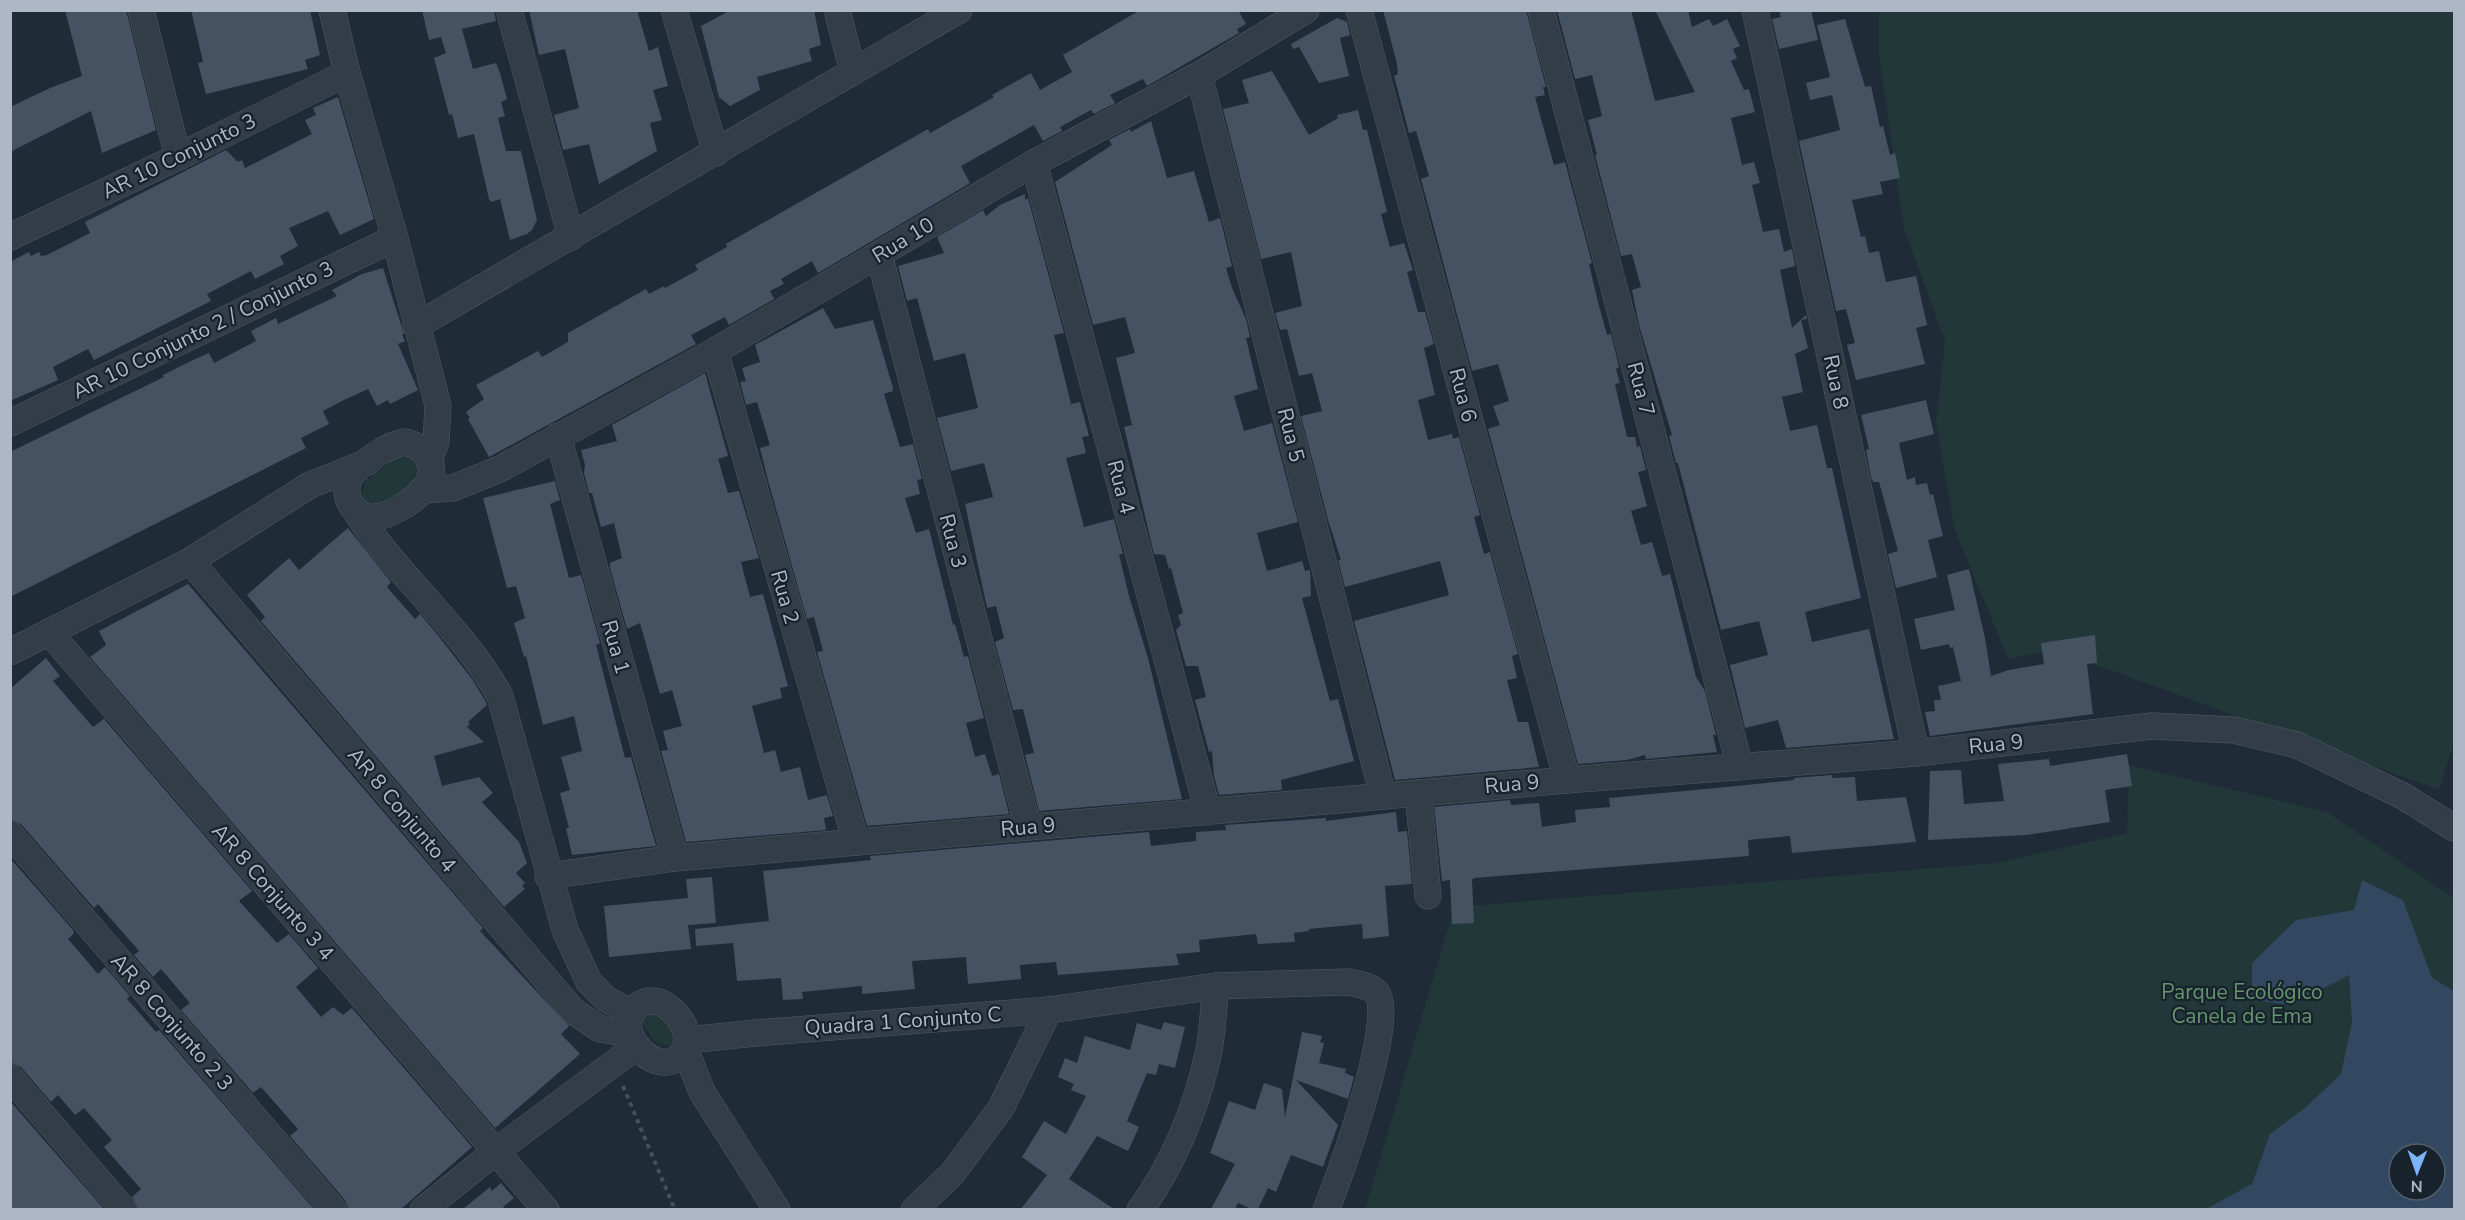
<svg xmlns="http://www.w3.org/2000/svg" width="2465" height="1220" viewBox="0 0 2465 1220" font-family="'Nunito Sans',sans-serif">
	<rect width="100%" height="100%" fill="#1f2b37"/>
	<g fill="#213738" fill-rule="evenodd">
		<path d="M1879 11H2454V742L2439 790 2055 650 2008 659 1954 528 1936 423 1945 341 1904 229 1879 55Z"/>
		<path d="M407 455 419 460 420 489 367 508 361 496 365 482 394 459Z"/>
		<path d="M2129 765 2327 812 2454 898V1209L1365 1210 1454 907 1997 863 2127 833ZM2399 1154H2435V1190H2399Z"/>
		<path d="M651 1007 678 1030 674 1044 662 1046 656 1043 642 1024V1013Z"/>
	</g>
	<path fill="#324860" fill-rule="evenodd" d="M2362 880 2403 900 2432 978 2454 991V1209H2206L2252 1184 2270 1134 2306 1107 2341 1074 2352 1022 2349 975 2291 1005 2252 1000V963L2296 920 2354 910ZM2399 1154H2435V1190H2399Z"/>
	<g fill="#455262">
		<path d="M65 10H126L156 130 102 153 91 111 10 152V107L50 88 82 76Z"/>
		<path d="M191 10H310L320 55 305 60 308 69 206 94 198 63 203 62Z"/>
		<path d="M422 10H494L496 21 462 29 473 69 496 63 500 73 507 99 501 102 505 116 498 118 506 151H521L537 220 532 230 527 234 510 240 500 199 491 202 489 199 474 134 458 138 452 114 449 115 434 58 446 53 441 37 429 40Z"/>
		<path d="M529 10H637L649 51 658 47 668 86 653 90 662 120 650 123 657 151 599 184 589 144 563 150 554 115 579 108 565 49 539 55Z"/>
		<path d="M731 10H814L821 45 809 49 812 61 757 77 760 90 730 106 719 97 701 26Z"/>
		<path d="M1140 10H1238L1246 24 1237 29 1239 33 1147 86 1143 79 1110 95 1115 103 1094 114 1091 110 1060 127 1062 131 1043 141 1034 125 961 166 970 183 818 273 812 261 781 279 784 284 770 291 774 299 729 325 725 317 691 335 696 344 489 457 468 419 470 418 466 412 484 399 476 385 538 351 542 357 568 342V333L646 289 649 294 664 286 665 288 698 270 695 265 727 247 726 244 928 129 930 133 994 97 992 95 1031 73 1040 90 1072 72 1063 55Z"/>
		<path d="M1383 10H1526L1546 87H1543L1545 95 1535 97 1554 165 1565 162 1592 263 1589 264 1598 302 1607 335 1611 334 1619 367 1616 369 1620 383 1615 384 1627 437H1635L1637 447 1640 446 1646 470 1638 472 1647 506 1631 511 1641 545 1652 542 1662 576 1670 574 1696 677 1705 691 1716 735H1713L1717 752 1646 759 1645 755 1627 760 1578 764 1488 429 1500 425 1493 406 1509 401 1498 364 1472 371 1421 179 1429 176 1416 131 1409 133 1394 76 1398 74 1397 64Z"/>
		<path d="M1557 10H1631L1655 101 1695 92 1655 10H1688L1692 27 1709 19 1713 26 1727 19 1740 46 1733 49 1737 58 1731 61 1744 90 1749 89 1755 112 1731 118 1742 165 1754 162 1760 183 1752 185 1763 232 1779 229 1784 252 1792 249 1795 266 1780 270 1792 328 1806 315 1807 319 1801 320 1808 348 1795 354 1803 392 1782 397 1790 431 1817 425 1827 468H1832L1861 598 1805 612 1812 642 1869 629 1894 739 1786 748 1778 720 1745 728 1730 665 1768 655 1759 621 1721 630 1678 463H1676L1669 436 1672 435 1639 325 1632 290 1641 287 1632 254 1621 256 1595 155H1597L1588 120 1602 116 1592 75 1575 79Z"/>
		<path d="M1779 10H1811L1818 40 1779 49 1772 19 1781 17Z"/>
		<path d="M1337 18 1347 22 1350 35 1340 38 1349 76 1319 83 1299 47 1293 49 1291 44Z"/>
		<path d="M1845 19 1865 87 1871 86 1880 127 1883 126 1890 155 1895 153 1900 178 1880 182 1883 194 1852 200 1861 237 1865 236 1869 253 1879 251 1886 282 1916 276 1927 325 1916 328 1925 364 1856 380 1847 345 1855 343 1846 309 1836 311 1799 141 1840 130 1832 95 1810 100 1806 83 1830 77 1817 25Z"/>
		<path d="M1272 71 1309 135 1338 118 1337 115 1358 110 1363 130H1367L1387 212 1381 214 1390 247 1404 243 1413 270 1407 272 1418 312H1425L1434 344 1424 348 1435 395 1418 400 1428 440 1452 434 1453 439 1459 437 1480 515 1474 517 1484 554 1490 552 1518 654 1512 656 1517 678 1507 680 1518 722H1528L1539 767 1395 780 1354 621 1449 595 1440 561 1345 587 1338 560H1341L1328 520 1301 416 1322 411 1312 373 1299 376 1287 329 1280 330 1275 313 1302 306 1291 252 1261 259 1223 109 1249 103 1242 80Z"/>
		<path d="M338 97 374 219 340 235 328 211 289 228 298 246 280 256 284 264 255 279 251 271 207 294 211 301 94 360 88 349 53 367 58 380 10 401V262L29 252 31 256 39 252 41 256 47 255 90 233 85 222 226 150 238 162 242 160 245 168 312 134 305 120 316 115 313 108Z"/>
		<path d="M1151 121 1167 178 1194 171 1209 222 1220 218 1232 266 1226 268 1232 288 1246 319 1250 337 1246 338 1258 389 1234 396 1244 431 1272 423 1298 522 1257 533 1267 571 1302 561 1305 571 1310 570 1311 596 1302 598 1330 701 1338 699 1354 761 1281 780 1282 790 1219 795 1214 776 1212 751 1209 752 1195 700 1206 697 1198 666H1186L1176 630 1181 625 1178 615 1183 613 1171 568 1169 569 1165 555 1154 554 1124 427 1132 425 1116 358 1135 353 1125 317 1093 325 1055 182 1112 145 1109 140 1130 129 1131 132Z"/>
		<path d="M1025 194V200L1028 198 1064 333 1054 335 1071 404 1080 402 1089 436 1082 437 1086 453 1066 458 1084 527 1114 519 1123 554H1119L1129 596 1148 658 1182 799 1039 811 1025 755 1034 753 1023 709 1013 710 995 642 1004 638 996 606 987 608 965 504 993 497 984 463 951 471 937 418 978 408 965 353 934 361 917 298 907 301 898 266 944 253 937 237 983 210 986 216 1000 205Z"/>
		<path d="M383 268 404 334 402 335 405 341 398 344 418 390 390 404 388 400 377 406 368 389 342 401 323 411 329 424 301 438 306 448 10 597V452L164 377 163 375 191 361 209 353 214 363 256 341 251 331 276 318 278 324 337 296 332 290 362 274Z"/>
		<path d="M823 308 835 329 873 320 893 388V391L884 394 900 447 913 444 922 479 917 480 920 494 905 498 916 533 929 529 953 625 955 624 964 657 968 656 984 718 966 723 975 757 985 754 992 776 999 774 1009 814 867 826 817 652 823 651 814 617 807 619 769 484 760 448 770 445 757 402 746 405 740 382 746 381 742 368 760 362 755 345Z"/>
		<path d="M705 373 728 456 718 459 728 493 739 491 759 558 741 562 750 597 763 594 788 686 780 688 782 698 752 706 764 753 775 750 781 772 800 767 808 800 827 795 833 816 824 818 826 830 686 842 661 751 668 750 663 731 682 726 672 690 660 694 640 623 627 629 610 568V563L622 558 614 523 601 527 592 493H589L584 473 585 465 581 450 617 441 612 425Z"/>
		<path d="M1926 400 1934 434 1899 443 1907 480 1915 477 1916 485 1927 483 1930 495 1933 494 1943 536 1928 540 1937 577 1896 588 1888 554 1898 551 1879 482H1873L1871 477 1866 450 1869 449 1861 415Z"/>
		<path d="M555 481 560 500 550 504 569 578 581 575 600 643 596 645 625 758 631 757 656 846 572 855 566 828H569L560 793 570 790 561 757 582 751 574 716 543 725 526 656 524 657 514 623 525 618 516 586 507 588 483 498Z"/>
		<path d="M348 528 391 582 387 587 415 619 420 614 437 634 472 679 486 702 487 705 468 722 470 724 467 727 484 742 434 756 442 786 479 777 493 793 482 802 519 842 527 863 516 873 525 883 522 886 525 889 504 907 261 621 265 617 247 595 289 558 299 570Z"/>
		<path d="M1969 569 1985 638 1991 676 2009 670 2044 664 2041 643 2095 635 2097 663 2087 664 2093 714 1930 736 1925 712 1935 711 1934 700H1941L1938 686 1961 681 1953 647 1950 648 1949 644 1921 650 1914 619 1955 610 1947 575Z"/>
		<path d="M188 584 483 928 480 931 569 1026 561 1034 580 1054 495 1128 90 657 106 645 99 631Z"/>
		<path d="M46 658 60 676 53 681 93 727 104 719 252 891 239 901 277 943 289 934 318 968 296 987 321 1017 333 1007 343 1015 352 1008 472 1147 401 1209H349L345 1200 290 1136 298 1129 261 1087 253 1093 181 1010 190 1003 161 969 153 977 134 955 139 951 98 904 94 908 21 824 10 819V689Z"/>
		<path d="M2127 754 2132 786 2105 790 2110 822 2027 835 1928 840 1930 771 1961 770 1964 804 2004 801 1998 764 2049 759 2050 766Z"/>
		<path d="M1832 775V778L1855 777 1857 801 1906 797 1916 842 1792 853 1790 836 1748 840 1749 856 1474 878 1472 880 1474 923 1452 924 1450 880 1442 881 1434 807 1510 800 1511 805 1539 803 1542 827 1576 822 1575 810 1610 807 1609 798 1737 786 1794 780V778Z"/>
		<path d="M1396 812 1398 832 1407 831 1412 884 1385 886 1389 936 1363 939 1362 924 1309 929V931L1294 933 1295 942 1258 944 1256 934 1199 940 1200 952 1176 954 1179 965 1058 975 1056 962 1020 965 1021 979 968 984 966 957 912 961 915 989 862 994V986L802 992 803 999 783 1000 781 978 737 981 733 943 696 946 695 929 769 921 763 871 871 860 870 856 1149 832 1151 846 1196 841V832L1226 830 1225 825 1326 818V821Z"/>
		<path d="M10 858 73 930 74 933 68 939 98 974 105 967 130 996 127 999 156 1032 159 1030 314 1209H139L132 1197 141 1189 104 1147 112 1140 84 1108 75 1115 58 1095 51 1102 21 1067 10 1062Z"/>
		<path d="M712 877 716 923 688 925 691 949 609 957 604 906 688 898 686 879Z"/>
		<path d="M1164 1022 1185 1027 1175 1068 1159 1064 1156 1075 1147 1073 1127 1121 1139 1127 1128 1151 1097 1136 1069 1179 1114 1209H1021L1047 1175 1022 1157 1044 1121 1066 1134 1086 1096 1071 1090 1074 1084 1058 1077 1065 1058 1077 1063 1085 1036 1130 1050 1137 1023 1161 1030Z"/>
		<path d="M1302 1032 1322 1036 1320 1042 1324 1043 1319 1063 1346 1069 1345 1073 1354 1077 1348 1099 1296 1080 1338 1125 1323 1167 1291 1155 1276 1192 1268 1188 1258 1209H1252L1238 1203 1235 1209H1211L1235 1164 1210 1153 1229 1101 1255 1110 1264 1083 1282 1089 1285 1117Z"/>
		<path d="M10 1101 104 1209H10Z"/>
		<path d="M501 1183 514 1198 503 1207 505 1209H463L490 1187 492 1191Z"/>
	</g>
	<g fill="none" stroke-linecap="round" stroke-linejoin="round">
		<g stroke="#505a66" stroke-width="27">
			<g id="minor">
				<path d="M141 10 178 157"/>
				<path d="M332 10 347 73 395 238 438 406 436 442 429 459"/>
				<path d="M509 10 571 237"/>
				<path d="M674 10 716 153"/>
				<path d="M837 10 853 72"/>
				<path d="M1359 10 1567 780"/>
				<path d="M1541 10 1740 767"/>
				<path d="M1755 10 1916 753"/>
				<path d="M1199 75 1383 796"/>
				<path d="M1034 163 1208 812"/>
				<path d="M10 237 178 157 347 73"/>
				<path d="M879 254 1028 827"/>
				<path d="M416 326 959 10"/>
				<path d="M715 351 856 842"/>
				<path d="M10 423 395 238"/>
				<path d="M558 436 675 858"/>
				<path d="M405 442C423 446 439 463 428 483 420 499 380 525 362 515 347 507 341 485 354 472 365 461 389 444 405 442Z"/>
				<path d="M422 490 453 488 500 469 715 351 1034 163 1199 75 1306 10"/>
				<path d="M355 510C397 577 462 627 500 696L565 930 589 982 606 999 631 1013"/>
				<path d="M190 561 573 1011 600 1029 630 1034"/>
				<path d="M49 632 546 1210"/>
				<path d="M10 652 190 561 310 485 368 462"/>
				<path d="M1418 793 1428 896"/>
				<path d="M10 834 334 1210"/>
				<path d="M548 876 675 858 1567 780 1916 753 2152 726 2234 730 2297 745 2403 796 2454 828"/>
				<path d="M647 1001C654 1001 660 1001 665 1005 681 1015 697 1040 680 1056 653 1082 601 1019 647 1001Z"/>
				<path d="M688 1040 756 1033 1049 1010 1216 986 1348 982C1357 984 1371 986 1377 993 1396 1020 1340 1176 1326 1210"/>
				<path d="M685 1049 702 1092 777 1210"/>
				<path d="M10 1077 124 1210"/>
				<path d="M423 1210 496 1151 637 1046"/>
				<path d="M914 1210 952 1174 1001 1108 1049 1010"/>
				<path d="M1140 1210C1173 1165 1196 1109 1208 1055 1213 1033 1213 1009 1216 986"/>
			</g>
		</g>
		<path stroke="#3f5456" stroke-width="4" stroke-dasharray="4.5 4.5" stroke-linecap="butt" d="M623 1086 675 1210"/>
		<use href="#minor" stroke="#333d48" stroke-width="26"/>
	</g>
	<g text-anchor="middle" stroke-width="4.5" stroke-linejoin="round" paint-order="stroke">
		<g font-size="21" fill="#adb7c5" stroke="#18222c">
			<text transform="translate(179 156) rotate(-26)" y="7">AR 10 Conjunto 3</text>
			<text transform="translate(903 240) rotate(-31)" y="7">Rua 10</text>
			<text transform="translate(203 330) rotate(-26)" y="7">AR 10 Conjunto 2 / Conjunto 3</text>
			<text transform="translate(1836 382) rotate(78)" y="7">Rua 8</text>
			<text transform="translate(1641 389) rotate(75)" y="7">Rua 7</text>
			<text transform="translate(1463 395) rotate(75)" y="7">Rua 6</text>
			<text transform="translate(1291 435) rotate(76)" y="7">Rua 5</text>
			<text transform="translate(1121 487) rotate(75)" y="7">Rua 4</text>
			<text transform="translate(953 541) rotate(75)" y="7">Rua 3</text>
			<text transform="translate(785 597) rotate(74)" y="7">Rua 2</text>
			<text transform="translate(616 647) rotate(74)" y="7">Rua 1</text>
			<text transform="translate(1996 744) rotate(-6)" y="7">Rua 9</text>
			<text transform="translate(1512 784) rotate(-5)" y="7">Rua 9</text>
			<text transform="translate(402 810) rotate(50)" y="7">AR 8 Conjunto 4</text>
			<text transform="translate(1028 827) rotate(-5)" y="7">Rua 9</text>
			<text transform="translate(273 892) rotate(49)" y="7">AR 8 Conjunto 3 4</text>
			<text transform="translate(903 1021) rotate(-4)" y="7">Quadra 1 Conjunto C</text>
			<text transform="translate(172 1022) rotate(49)" y="7">AR 8 Conjunto 2 3</text>
		</g>
		<g font-size="21" fill="#64966d" stroke="#18222c">
			<text x="2242" y="999">Parque Ecológico<tspan x="2242" dy="24">Canela de Ema</tspan></text>
		</g>
	</g>
	<rect width="2465" height="1220" fill="none" stroke="#adb7c5" stroke-width="24"/>
	<g transform="translate(2417 1172) rotate(181)"><circle r="28" fill="#18222c" stroke="#545e69" stroke-width="1.5"/>
	<path d="M0-4.5L10 22L0 15L-10 22Z" fill="#7cb4fa"/>
	<text y="-9" font-size="16" font-weight="bold" text-anchor="middle" fill="#adb7c5">N</text>
	</g>
</svg>
